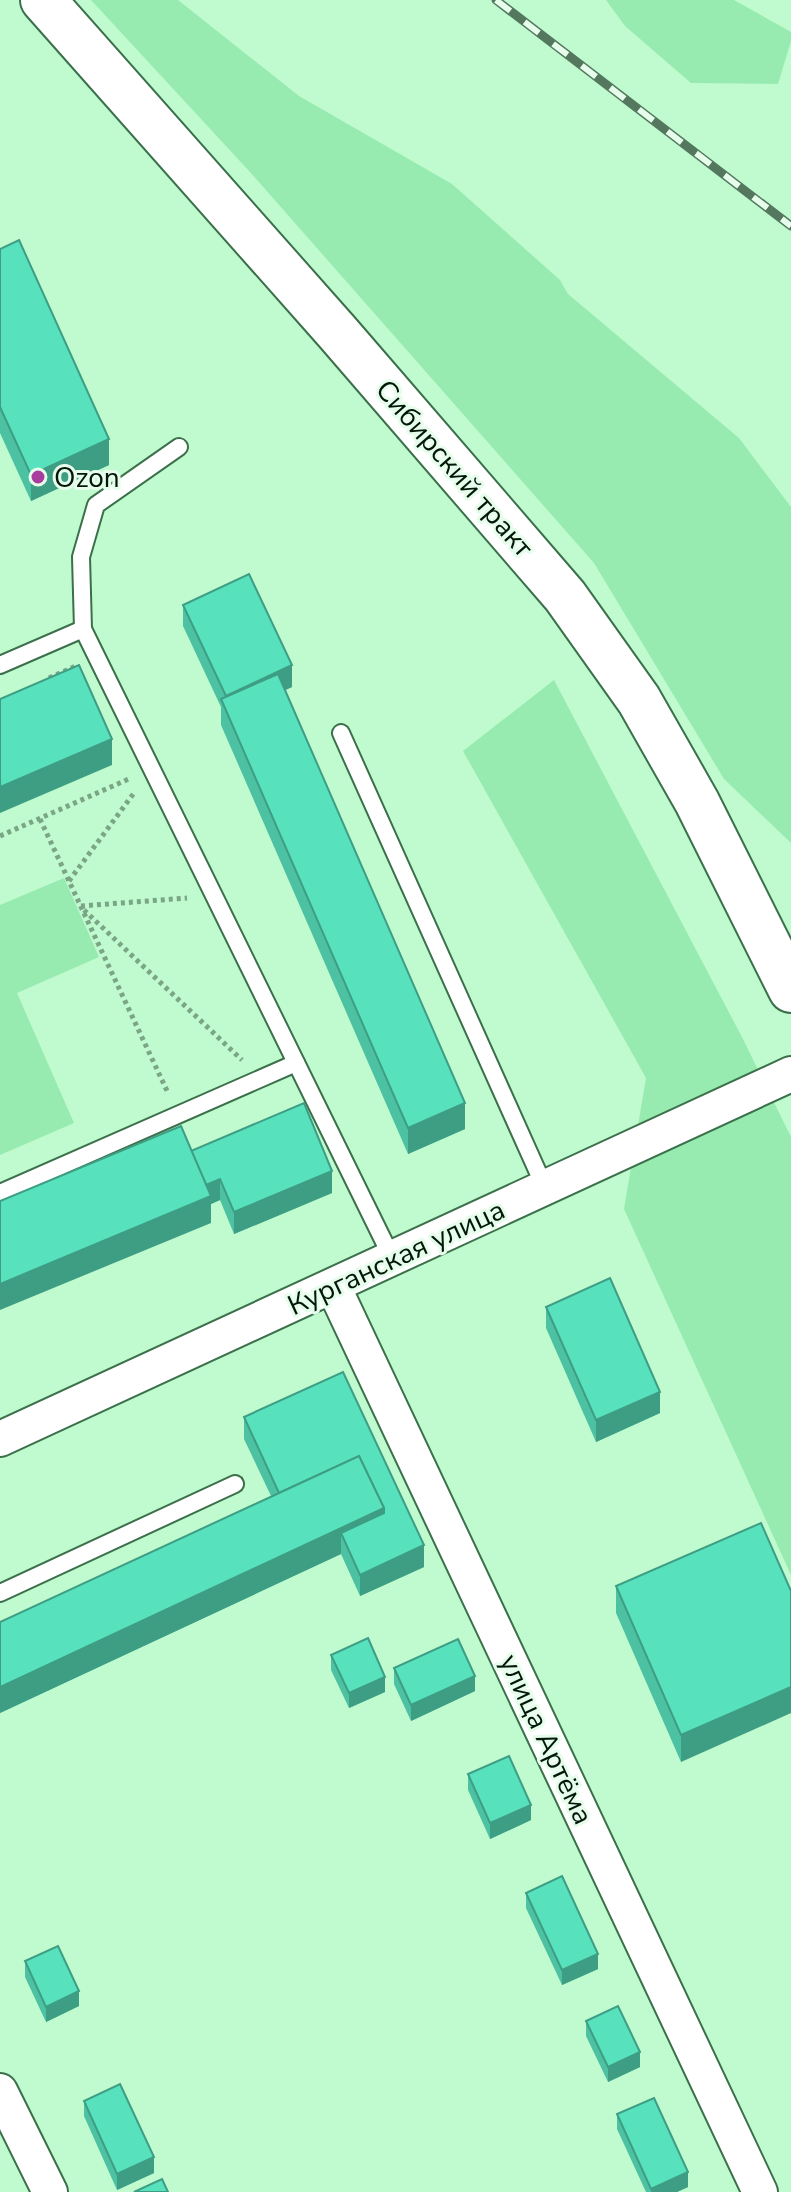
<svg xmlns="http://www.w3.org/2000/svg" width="791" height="2192" viewBox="0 0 791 2192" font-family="'Nunito Sans',sans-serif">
	<rect width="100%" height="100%" fill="#c0facf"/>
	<g fill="#98ebb0">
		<path d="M91 0H178L299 96 452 184 560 280 568 294 739 438 791 507V843L724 779 594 563 250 172Z"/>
		<path d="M606 0H734L791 32V41L778 84 691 83 625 26Z"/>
		<path d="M554 680 743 1039 791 1137V1575L624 1209 646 1078 463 751Z"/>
		<path d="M64 878 99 957 17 993 74 1123 0 1155V905Z"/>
	</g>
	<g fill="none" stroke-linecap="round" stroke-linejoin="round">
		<g stroke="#3b704b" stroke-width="20">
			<g id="service">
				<path d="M179 447 96 505 81 557 83 629 392 1258"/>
				<path d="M0 665 83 629"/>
				<path d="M341 733 545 1188"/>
				<path d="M0 1193 296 1063"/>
				<path d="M0 1593 235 1484"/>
			</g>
		</g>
		<g stroke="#3b704b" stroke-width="38">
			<g id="minor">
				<path d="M333 1286 760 2192"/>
				<path d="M0 1439 791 1074"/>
				<path d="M0 2091 50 2192"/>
			</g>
		</g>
		<g stroke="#3b704b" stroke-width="48">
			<path id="secondary" d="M43 0 338 333 565 596 639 700 697 802 791 990"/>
		</g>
		<g stroke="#7aa686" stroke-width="5" stroke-dasharray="4 4" stroke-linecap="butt">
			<path d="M49 678 76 666"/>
			<path d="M40 819 168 1093"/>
			<path d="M0 836 131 778"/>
			<path d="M69 881 134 793"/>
			<path d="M81 906 187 898"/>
			<path d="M84 910 242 1060"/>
		</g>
		<use href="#service" stroke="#fff" stroke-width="16"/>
		<use href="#minor" stroke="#fff" stroke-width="34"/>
		<use href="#secondary" stroke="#fff" stroke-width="44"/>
		<g stroke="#54785e" stroke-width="9">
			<path id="rail" d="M496 0 791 226"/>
		</g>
		<use href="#rail" stroke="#e7fdec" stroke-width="6" stroke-dasharray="18" stroke-linecap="butt"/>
	</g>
	<g fill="#4cc2a3">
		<path d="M0 249 109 465 31 501 0 433Z"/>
		<path d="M183 605 292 687 285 690 465 1129 408 1154 221 725V707L183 626Z"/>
		<path d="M191 1151 332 1193 234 1234 220 1200 211 1204V1223Z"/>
		<path d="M546 1307 660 1413 596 1442 546 1328Z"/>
		<path d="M244 1417 424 1567 360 1596 341 1554 0 1713V1622L271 1496 244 1439Z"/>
		<path d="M616 1586 791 1591 681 1762 616 1613Z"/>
		<path d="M331 1655 385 1692 349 1708 331 1670Z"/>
		<path d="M394 1668 475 1691 411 1721 394 1684Z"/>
		<path d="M468 1774 531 1820 490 1839 468 1790Z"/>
		<path d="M526 1893 598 1969 562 1985 526 1908Z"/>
		<path d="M25 1961 79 2006 46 2022 25 1977Z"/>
		<path d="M586 2021 640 2067 608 2082 586 2036Z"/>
		<path d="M84 2101 154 2173 117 2190 84 2116Z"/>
		<path d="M617 2114 688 2187 677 2192H646L617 2129Z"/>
	</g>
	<g fill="#3e9e84">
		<path d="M109 439V465L31 501V475Z"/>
		<path d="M292 665V687L229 716 226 696Z"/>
		<path d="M112 739V765L0 813V787Z"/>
		<path d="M465 1103V1129L408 1154V1128Z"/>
		<path d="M332 1171V1193L234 1234V1212Z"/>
		<path d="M220 1179V1200L211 1204V1223L0 1310V1284Z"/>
		<path d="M660 1392V1413L596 1442V1420Z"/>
		<path d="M384 1508V1534L341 1533V1554L0 1713V1687Z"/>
		<path d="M424 1545V1567L360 1596V1575Z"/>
		<path d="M475 1676V1691L411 1721V1705Z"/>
		<path d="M385 1677V1692L349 1708V1693Z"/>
		<path d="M791 1687V1713L681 1762V1735Z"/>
		<path d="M531 1805V1820L490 1839V1823Z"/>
		<path d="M598 1954V1969L562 1985V1970Z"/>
		<path d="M79 1991V2006L46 2022V2007Z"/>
		<path d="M640 2052V2067L608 2082V2067Z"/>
		<path d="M154 2157V2173L117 2190V2174Z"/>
		<path d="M688 2172V2187L677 2192H651V2189Z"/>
	</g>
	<g fill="#58e1bd" stroke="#3e9e84" stroke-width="2">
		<path d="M19 240 109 439 31 475 0 407V249Z"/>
		<path d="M249 574 292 665 226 696 183 605Z"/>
		<path d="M79 665 112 739 0 787V699Z"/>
		<path d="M278 674 465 1103 408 1128 221 699Z"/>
		<path d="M304 1103 332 1171 234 1212 220 1179 206 1185 191 1151Z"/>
		<path d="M181 1126 211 1196 0 1284V1201Z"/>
		<path d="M610 1278 660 1392 596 1420 546 1307Z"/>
		<path d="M343 1372 424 1545 360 1575 341 1533 384 1513V1508L359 1456 279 1493 244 1417Z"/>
		<path d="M359 1456 384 1508 0 1687V1622Z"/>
		<path d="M761 1523 791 1591V1687L681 1735 616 1586Z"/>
		<path d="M368 1638 385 1677 349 1693 331 1655Z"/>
		<path d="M458 1639 475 1676 411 1705 394 1668Z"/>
		<path d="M509 1756 531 1805 490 1823 468 1774Z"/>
		<path d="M562 1876 598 1954 562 1970 526 1893Z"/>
		<path d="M58 1946 79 1991 46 2007 25 1961Z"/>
		<path d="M618 2006 640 2052 608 2067 586 2021Z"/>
		<path d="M120 2084 154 2157 117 2174 84 2101Z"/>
		<path d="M654 2098 688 2172 651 2189 617 2114Z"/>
		<path d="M162 2179 168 2192H134Z"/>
	</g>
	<circle fill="#a93d9d" stroke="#e7fdec" stroke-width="3" cx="38" cy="477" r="8"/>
	<g text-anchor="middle" stroke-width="6" stroke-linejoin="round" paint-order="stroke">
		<g font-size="28" fill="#031709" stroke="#e7fdec">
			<text transform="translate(455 468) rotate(49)" y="10">Сибирский тракт</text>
			<text transform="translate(396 1257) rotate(-25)" y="10">Курганская улица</text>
			<text transform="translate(547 1739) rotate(65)" y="10">улица Артёма</text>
		</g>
		<g font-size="28" fill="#031709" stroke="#e7fdec" text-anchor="start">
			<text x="54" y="487">Ozon</text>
		</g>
	</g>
</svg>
